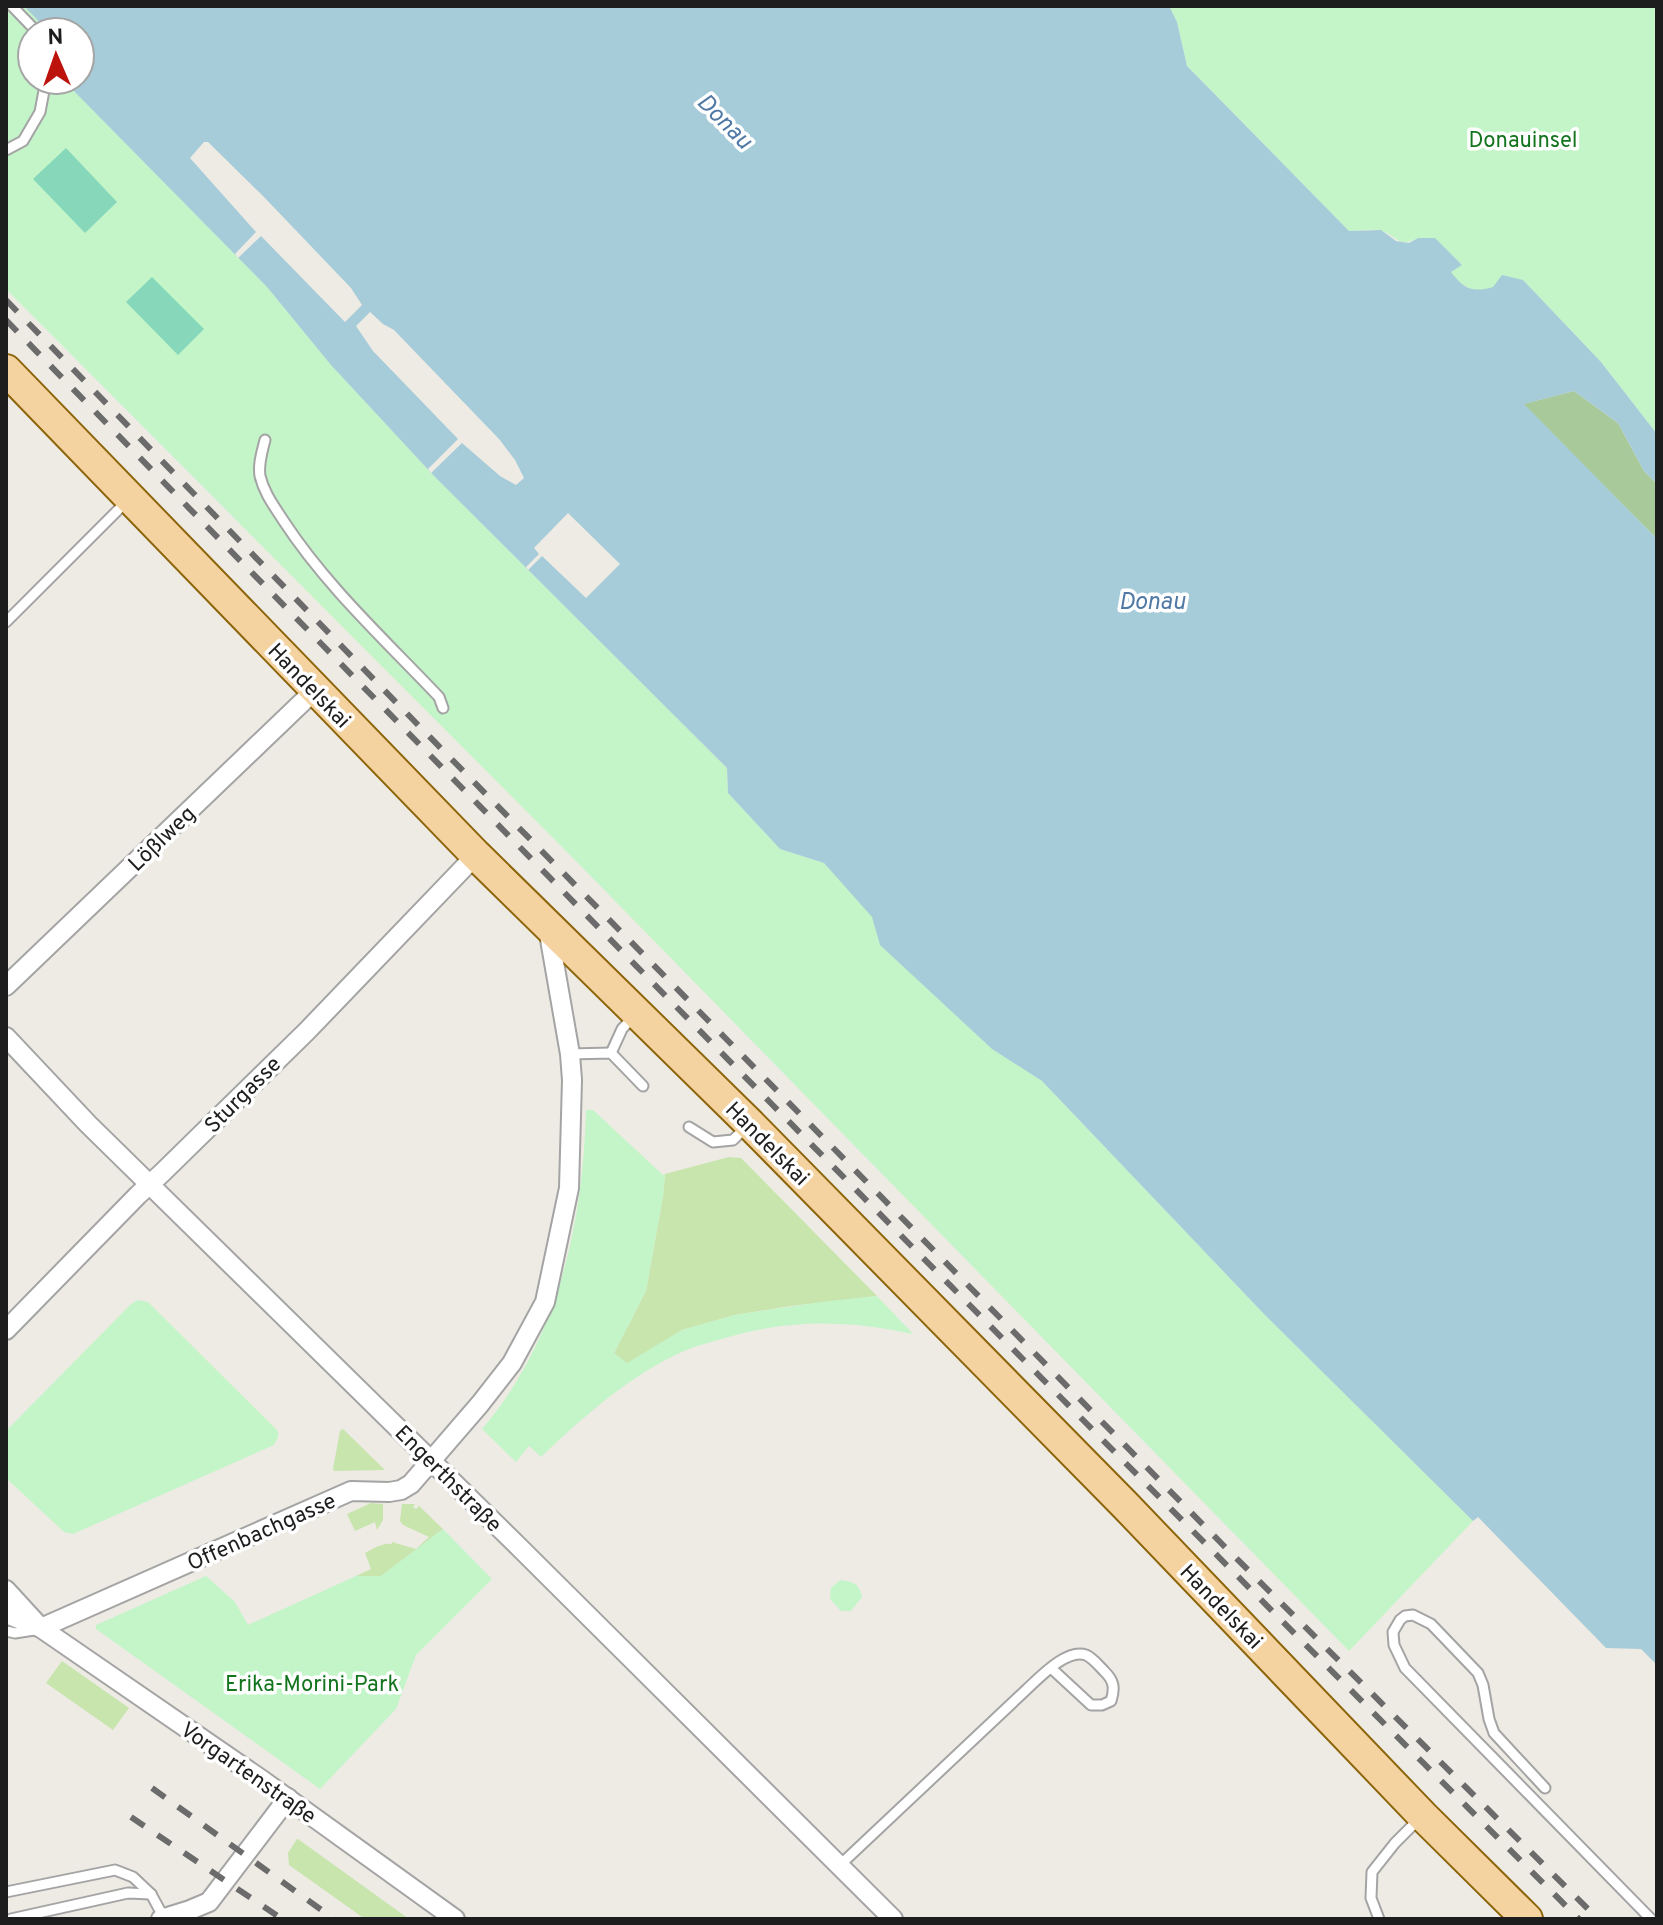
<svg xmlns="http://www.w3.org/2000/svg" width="1663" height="1925" viewBox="0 0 1663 1925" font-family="Overpass,sans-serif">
	<rect width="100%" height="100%" fill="#eeebe4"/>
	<g fill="#c7e5ad">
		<path d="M729 1157 741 1158 877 1296 791 1306 735 1315 682 1330 627 1364 614 1353 646 1291 663 1196 665 1174Z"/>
		<path d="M343 1429 385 1470 334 1471 333 1469 340 1431Z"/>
		<path d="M371 1503 383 1504V1520L377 1530 375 1522 355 1531 347 1514Z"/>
		<path d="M402 1504H415L413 1507 416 1509 419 1506 443 1529 380 1577 356 1576 371 1569 365 1553C372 1549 384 1542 392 1544V1542L416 1549 429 1537 403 1525 400 1521Z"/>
		<path d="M62 1661 129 1708 113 1730 46 1683Z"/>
		<path d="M297 1839H298L409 1919H365L289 1865 288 1853Z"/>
	</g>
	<path fill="#a8ca9b" d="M1574 391 1618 423 1644 471 1657 484V539L1523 404Z"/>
	<g fill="#c3f5c9">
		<path d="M6 6H24L49 32H32V80H63L267 287 331 365 435 477 727 768 728 793 780 849 824 863 873 917 881 945 992 1049 1042 1081 1264 1314 1473 1521 1349 1651 572 857 6 289Z"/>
		<path d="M1169 6H1657V434L1601 362 1523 280C1491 288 1474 302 1450 272L1462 264 1418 238C1399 248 1398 237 1382 231 1373 228 1358 231 1349 231L1187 66 1177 22Z"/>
		<path d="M586 1110H593L663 1175 665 1174 663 1196 646 1291 614 1353 627 1363 682 1330 735 1315 821 1302 877 1296 913 1334C845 1319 785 1319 718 1340 709 1343 698 1345 689 1349 633 1372 584 1416 541 1457L529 1446 516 1462 482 1429C558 1340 583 1224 586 1110Z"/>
		<path d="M138 1300 148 1302 276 1429 278 1432V1437L274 1445 73 1534 64 1532 6 1478V1431L131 1304Z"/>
		<path d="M443 1529 492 1579 416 1655 396 1709 320 1789 96 1629V1625L206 1576 235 1602 248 1625 356 1576H381Z"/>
		<path d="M840 1580C853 1582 859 1583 862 1597L851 1611H841L830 1599 831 1588Z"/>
	</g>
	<g fill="#87d8bb">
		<path d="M66 148 117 202 85 233 33 179Z"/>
		<path d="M152 277 204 329 178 355 126 302Z"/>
	</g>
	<path fill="#a7ccd9" d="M24 6H1169L1177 22 1187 66 1349 231 1381 230 1396 241 1409 243 1418 238H1435L1462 265 1451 272C1464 289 1472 293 1493 287L1502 275 1523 280 1601 362 1657 434V484L1644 471 1618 423 1574 391 1524 404 1657 539V1665L1641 1649 1606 1648 1478 1517 1473 1521 1264 1314 1042 1081 992 1049 880 945 872 917 824 863 780 849 728 793 727 768 435 477 331 365 267 287 63 80H80V32H49Z"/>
	<g fill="#eeebe4">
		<path d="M204 142H208L263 196 351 288 362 305 345 322 261 236 238 258 235 254 256 232 190 158Z"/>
		<path d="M370 312 383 324 394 330 499 439 515 460 524 478 516 485 500 476 462 443 431 473 428 469 458 439 373 351 356 326Z"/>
		<path d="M568 513 620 564 586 598 542 556 528 570 526 567 539 554 534 548Z"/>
	</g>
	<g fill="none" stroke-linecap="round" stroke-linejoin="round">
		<g stroke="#a4a4a4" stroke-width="13">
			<g id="lane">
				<path d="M12 6 37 32"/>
				<path d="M6 150 23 141 40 112 46 80"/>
				<path d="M265 440C262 452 258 464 260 476 264 493 274 506 283 520 326 586 385 640 439 697L443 708"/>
				<path d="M6 622 127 501"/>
				<path d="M611 1053 622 1029 634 1016"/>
				<path d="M570 1054 611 1053 643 1086"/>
				<path d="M689 1127 713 1142 733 1140 747 1126"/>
				<path d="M6 1631 15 1633 34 1630"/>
				<path d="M1545 1788 1494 1733 1489 1719 1483 1685 1478 1673 1431 1624 1413 1615 1405 1616 1400 1620 1393 1632 1394 1645 1405 1668 1651 1919"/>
				<path d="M839 1866 1027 1689C1040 1677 1067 1648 1086 1655 1093 1658 1099 1666 1105 1672 1114 1681 1115 1688 1111 1701L1102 1705H1091L1051 1668"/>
				<path d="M6 1892 115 1870 133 1877 151 1894 164 1918"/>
				<path d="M11 1919 128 1893 151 1894"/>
				<path d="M1379 1919 1371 1898 1372 1872 1395 1843 1420 1818"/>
			</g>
		</g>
		<g stroke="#a4a4a4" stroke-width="22">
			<g id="street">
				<path d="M6 986 315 690"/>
				<path d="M6 1037 88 1124 520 1548 893 1919"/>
				<path d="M6 1330 138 1195 162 1173 307 1031 476 855"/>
				<path d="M6 1590 39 1626"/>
				<path d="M6 1614 41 1628 262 1780 455 1919"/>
				<path d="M41 1628 351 1491 389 1492 401 1490 411 1484 480 1404 512 1363 545 1302 569 1188 572 1080 570 1054 548 928"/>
				<path d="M161 1919 190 1910 209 1902 288 1798"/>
			</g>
		</g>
		<g stroke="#8d650a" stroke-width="34">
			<path id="primary" d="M6 370 476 855 749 1123 1125 1505 1423 1816 1527 1919"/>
		</g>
		<use href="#lane" stroke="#fff" stroke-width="9"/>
		<use href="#street" stroke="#fff" stroke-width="18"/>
		<use href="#primary" stroke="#f5d3a1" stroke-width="30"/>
		<g stroke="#6b6b6b" stroke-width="6" stroke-dasharray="16 16" stroke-linecap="butt">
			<path d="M6 300 421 728 1223 1545 1598 1919"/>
			<path d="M6 320C527 856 1050 1390 1579 1919"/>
			<path d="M152 1788 334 1919"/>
			<path d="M131 1817 282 1919"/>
		</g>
	</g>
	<g text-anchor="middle" stroke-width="7" stroke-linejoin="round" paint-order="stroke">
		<g font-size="22" fill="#13741e" stroke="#fff">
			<text x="1523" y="147">Donauinsel</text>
			<text x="312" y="1691">Erika-Morini-Park</text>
		</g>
		<g font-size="22" fill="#1d1d1d" stroke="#fff">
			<text transform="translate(310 685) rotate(46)" y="8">Handelskai</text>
			<text transform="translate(161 838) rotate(-44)" y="8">Lößlweg</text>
			<text transform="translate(242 1094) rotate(-45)" y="8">Sturgasse</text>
			<text transform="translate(768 1143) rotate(45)" y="8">Handelskai</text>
			<text transform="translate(449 1478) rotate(45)" y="8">Engerthstraße</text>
			<text transform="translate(261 1531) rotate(-24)" y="8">Offenbachgasse</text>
			<text transform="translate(1222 1606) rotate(46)" y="8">Handelskai</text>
			<text transform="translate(249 1772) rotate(35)" y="8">Vorgartenstraße</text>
		</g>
		<g font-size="24" font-style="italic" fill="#5079a6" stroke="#fff">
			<text transform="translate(725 121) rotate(45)" y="8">Donau</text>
			<text x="1152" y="609">Donau</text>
		</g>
	</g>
	<rect width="1663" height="1925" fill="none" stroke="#1d1d1d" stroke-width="16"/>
	<g transform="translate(56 56) rotate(358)"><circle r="38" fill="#ffffff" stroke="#a5a5a5" stroke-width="2"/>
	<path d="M0-6L14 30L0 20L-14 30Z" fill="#bd130d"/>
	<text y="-12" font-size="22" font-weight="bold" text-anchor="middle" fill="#1d1d1d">N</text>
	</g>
</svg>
